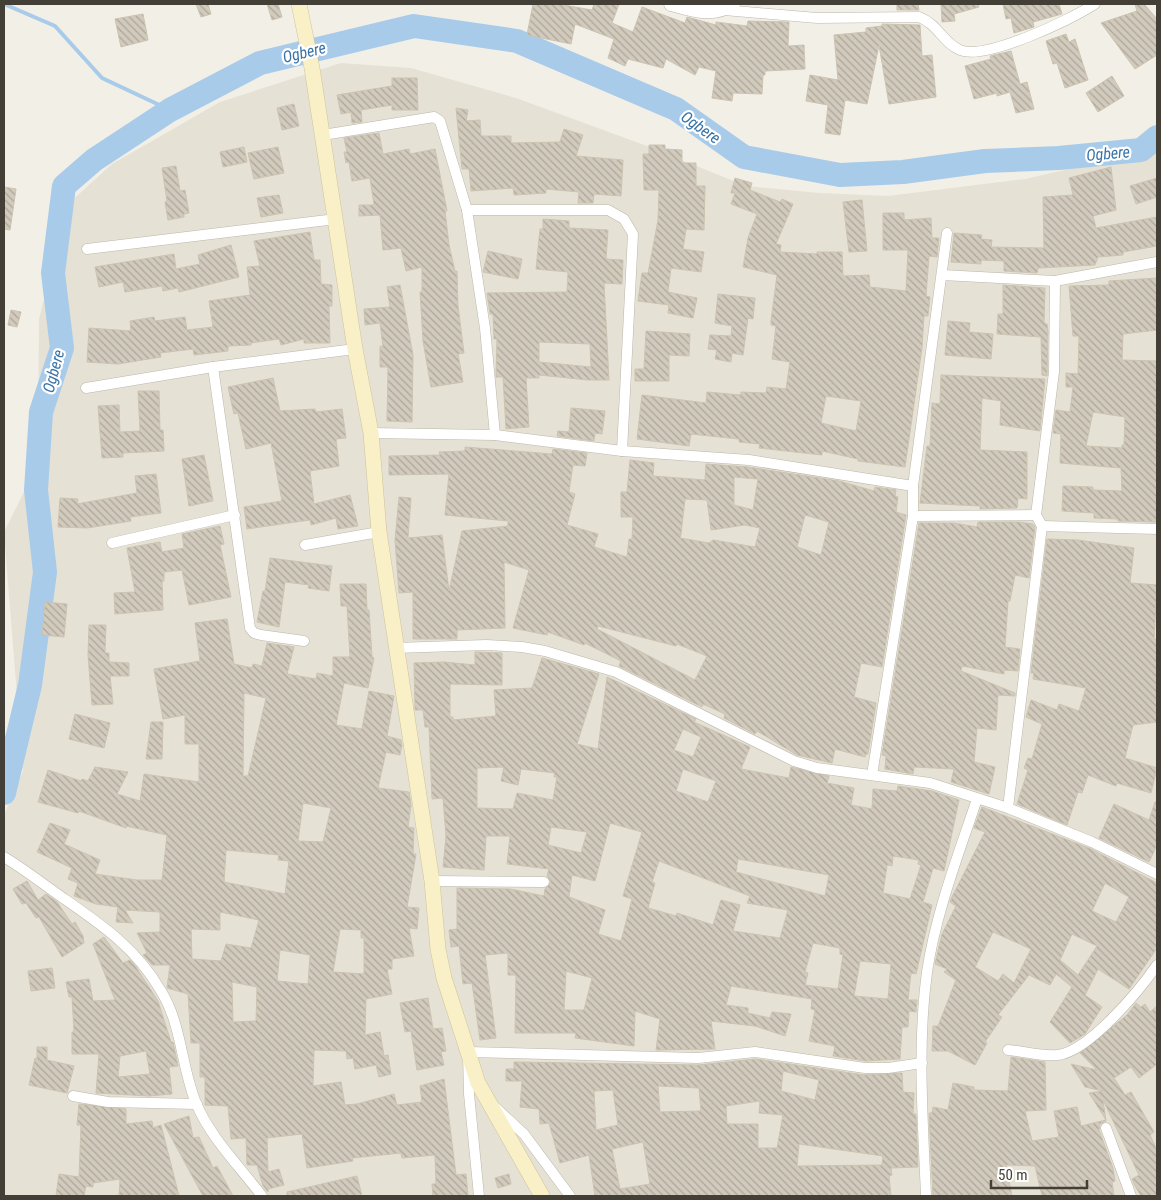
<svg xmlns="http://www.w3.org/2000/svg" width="1161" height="1200" viewBox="0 0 1161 1200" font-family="'Roboto Condensed',sans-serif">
	<defs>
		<pattern id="building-back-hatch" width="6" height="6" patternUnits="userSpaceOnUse" patternTransform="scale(1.25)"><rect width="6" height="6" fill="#d2cbbd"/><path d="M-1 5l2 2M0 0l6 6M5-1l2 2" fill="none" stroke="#aca69a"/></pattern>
	</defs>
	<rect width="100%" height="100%" fill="#f2efe7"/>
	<path fill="#e5e1d5" d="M341 63 411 68 516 98 647 146 746 186 819 193 888 196 1025 179 1086 165 1157 135V1196H4V815L23 771 4 532 38 464 39 319 68 204 112 164 220 102Z"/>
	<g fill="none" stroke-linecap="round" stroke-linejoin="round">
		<path stroke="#a8cbea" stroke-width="4" d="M4 4 55 26 102 78 170 110"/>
		<path stroke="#a8cbea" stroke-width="24" d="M4 793 30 685 45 572 36 490 41 412 62 348 53 273 64 186 94 160 170 110 260 63 414 26 517 41 676 109 744 157 840 175 903 172 985 161 1059 158 1141 150 1157 137"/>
	</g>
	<g fill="url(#building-back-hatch)" stroke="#ccc3b1" fill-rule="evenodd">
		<path d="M196 4H208L211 14 201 17Z"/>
		<path d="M267 4H278L282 17 272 20Z"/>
		<path d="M533 4H558L592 10 594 4H619L612 23 633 32 642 7 685 23 687 17 716 25V22L747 26 748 21 789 22 788 46 804 45 805 69 765 71V75H763L762 94 733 93 732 101 712 98 716 71 699 67 695 75 666 59 663 68 628 59 625 66 608 58 614 39 575 24 571 44 527 35Z"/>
		<path d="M897 4H918L919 10H897Z"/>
		<path d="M941 4H978L979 7 954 14 955 21 942 22Z"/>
		<path d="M1003 4H1059L1062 14 1033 22 1034 27 1014 33 1011 18 1006 19Z"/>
		<path d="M1135 4H1144L1157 19V55L1135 69 1101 23 1137 11Z"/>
		<path d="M143 14 148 40 121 47 115 19Z"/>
		<path d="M882 24 920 25 922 56 932 55 936 97 889 104 879 45 867 104 845 100 840 135 825 133 828 105 806 101 810 75 838 80 834 35 866 32V28L882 26Z"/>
		<path d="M1066 34 1069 42 1075 39 1088 80 1065 88 1057 63 1053 64 1046 41Z"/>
		<path d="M1011 51 1020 84 1027 82 1034 109 1016 113 1010 92 997 96V93L974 99 965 66 991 59 990 56Z"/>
		<path d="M1112 76 1124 96 1098 112 1086 93Z"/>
		<path d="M392 78H417L418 110H392V105L361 110 362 122 352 123 351 112 341 114 337 95 392 86Z"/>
		<path d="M294 104 299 126 282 130 277 108Z"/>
		<path d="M456 108 468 110 466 121 480 120 481 136H511V143L560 142 564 129 583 135 576 156 623 160 621 196 594 194 593 203H578L579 192 546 189V193L514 195 513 188 471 191 469 169H462Z"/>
		<path d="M379 133 383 154 409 149 410 154 435 149 447 211H445L449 245 455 271H457L458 306 464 353 458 354 463 382 431 387 423 341 420 292H422V267L406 271 401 248 383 250 380 215 359 216V205H374L370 178 352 181 349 162 346 163 344 152H347L344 138Z"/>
		<path d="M649 145H665V149L682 150V163H696V186H705L704 230 686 229 683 249 704 252 701 272 671 268 668 292 697 298 693 318 668 313 669 305 638 301 642 273H648L658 220 659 190H644L643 154H649Z"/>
		<path d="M244 147 247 162 223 167 220 152Z"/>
		<path d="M278 147 284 173 254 179 248 153Z"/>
		<path d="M176 166 180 191 185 190 189 213 184 214V217L168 220 165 202 167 201 162 168Z"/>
		<path d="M1111 167 1116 210 1093 216 1096 228 1157 217V246L1123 252V255L1098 257 1095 265 1038 268 1037 273 1004 271V261L981 260V264L951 262 954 233 982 235 981 239 992 240 991 247 1044 248 1043 197 1073 195 1069 178Z"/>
		<path d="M735 178 752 183 750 190 780 202 782 199 793 204 776 244 781 245 780 252 817 254V252H842L843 276 869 275 870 287 906 291 908 250H883V213H904V220L931 218 932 238H939L937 257 929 256 926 296 930 297 928 316H924L922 348 905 467 858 461V459L822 451V455L759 448 760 444 739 442V439L691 434 689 446 637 439 642 395 706 403 707 392 741 395V392L766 393 767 387 786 389 790 362 772 359 776 326 771 325V321L777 275 743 267 748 238 757 214 731 204 735 193H731ZM826 396 861 401 856 431 821 423Z"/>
		<path d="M1157 178V197L1136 204 1130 186Z"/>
		<path d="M4 187 16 189 10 230 4 229Z"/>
		<path d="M279 195 283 213 261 217 257 198Z"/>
		<path d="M862 200 867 251 849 252 843 202Z"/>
		<path d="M543 219 569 221V228L608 230 606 259 623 260 622 284 604 283 609 380H588L539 375V378H526L529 427 506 429 503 377H496L497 339H494L493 314H490L487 293 567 292 568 272 536 269 540 229H543ZM539 342 590 344 591 367 539 362Z"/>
		<path d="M310 232 314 260H320L321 284 332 285V306H329L330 343H304V339L281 345 279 339 251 343V345L228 346V351L194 355 193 349 160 353 161 357 118 364 87 362 89 328 131 331 130 321 154 317 155 321 185 317 187 330 213 327 209 301 250 295 247 267 260 266 254 241Z"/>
		<path d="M231 245 239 277 179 292 178 288 163 291 162 286 125 292 123 282 99 287 95 267 174 254 176 269 200 264 198 255Z"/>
		<path d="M488 251 522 259 518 279 483 272Z"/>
		<path d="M1157 278V330L1123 334 1122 360 1157 361V522L1118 521V519L1094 518V513L1062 511 1063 486 1093 487V490L1122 491 1121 468 1060 463 1061 434 1053 433 1056 410 1070 412 1073 387H1066V373L1078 374 1079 336H1073L1069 286 1109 285V281ZM1093 412 1125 417 1124 445H1122V448L1086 446Z"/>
		<path d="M400 285 413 355 412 422 387 421 388 367H380V346L383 347 380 323 365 325 364 309 390 307 387 287Z"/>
		<path d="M1003 285 1045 288 1044 323 1047 324 1048 331 1047 376 1042 375 1041 337 997 334 998 314H1003Z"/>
		<path d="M718 294 755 298 753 319 748 318 743 355 732 353 731 362 715 359 717 350 708 349 710 335 731 336 732 326 715 323Z"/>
		<path d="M11 310 21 312 17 327 8 325Z"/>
		<path d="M948 321 970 323 969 332 993 334 991 359 945 355Z"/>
		<path d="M646 331 690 334 689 356 669 355V381H635V369H644Z"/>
		<path d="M941 375 1045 379 1040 431 1000 425 1001 401 982 398 980 450 1027 452V499L1018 498 1017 508 980 509V506L920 503 927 446H930L932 403 940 404Z"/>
		<path d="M273 378 280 411 315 409 316 412 342 409 346 438 336 439 339 466 310 471 314 504 350 495 358 526 338 529 336 518 311 525 310 520 247 529 244 507 282 501 271 443 246 449 238 413 234 414 228 387Z"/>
		<path d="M138 391H159L160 430H163L164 451 123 453V457L102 458 98 406 119 405 120 432 140 431Z"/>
		<path d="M571 408 605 411 602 434 595 433 594 441 557 436 558 431 569 432Z"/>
		<path d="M465 447 552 454 553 449 587 453 585 466 573 465 569 492 575 494 567 525 598 534 594 547 627 557 629 539H632L633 517H621V492H627L630 460 654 463 653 476 705 480 706 464 748 467 839 481 874 491 875 487 896 490 895 496 898 497 896 512 906 515 882 667 861 663 854 697 876 703 868 754H866L865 757 835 749 832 763 797 755 757 731 755 734 724 718 725 714 703 704 702 707 619 666 621 661 585 643 584 645 548 632 547 635 513 628 529 570 504 562 505 628 457 630V639H413V592L399 593 395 540 399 497 411 498 408 538 442 535 449 591 462 531 508 526V521L445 515 449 474 389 475V456L440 455 439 452 465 451ZM734 477 758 479 753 510 734 505ZM685 499 707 500 711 530 745 525 760 528 755 547 713 540 709 543 680 538 681 534H678H681ZM805 515 829 522 821 555 797 547ZM598 626 676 646 677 644 707 656 695 680 597 629Z"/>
		<path d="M204 455 213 501 189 506 182 459Z"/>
		<path d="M156 474 161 513 130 517 131 521 87 528 58 527 60 498 78 499 77 504 137 493 135 476Z"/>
		<path d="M978 522H1019L1033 524 1035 527 1029 578 1015 575 1010 601H1008L1005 647 1020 649 1018 671 1004 670V674L962 666 961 671 1015 693V696L998 695 996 730 977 728 974 762 995 767 989 794 951 782 954 769 914 767 913 774 885 769 886 756 882 755 919 523H954L977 527Z"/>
		<path d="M220 526 224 544 220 545 231 597 189 605 182 570 164 572V581H162L163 610 115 614 114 593 135 592 127 548 160 542 162 552 184 548 182 534Z"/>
		<path d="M1047 539 1078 540 1134 548 1130 583 1157 585 1154 639H1157V722L1133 725 1125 758 1157 768 1151 793 1117 783 1116 786 1088 775 1082 793 1078 792 1067 825 1017 804 1028 770 1024 768 1028 758 1032 759 1042 724 1026 717 1031 700 1057 710 1059 704 1079 711 1086 688 1033 679 1034 673H1031Z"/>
		<path d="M270 558 332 566 329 591 308 588 309 585 285 582 279 627 257 622 263 591H265Z"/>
		<path d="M340 584H366L367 610H369L372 657 374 658 368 688 344 683 336 725 362 729 369 691 394 696 387 736 401 740 402 745 400 755 386 752 378 788 409 792 411 805 408 827 414 828 413 854H416L407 907 419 908 417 929 409 928 414 956 392 959V969H387L392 994 366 999 365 1035 380 1032 384 1056 388 1055 391 1074 379 1077 376 1065 355 1069 353 1058 347 1059 346 1051 314 1050 313 1086 341 1082 345 1105 357 1104 394 1094 397 1105 422 1102 420 1086 444 1079 456 1175 466 1174 468 1196H433L432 1184H436L435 1155 402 1158 401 1153 352 1158 353 1161 307 1168 302 1134 267 1138 268 1172 279 1169 284 1185 268 1189V1192L263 1186 257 1165H247L246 1138 231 1139 228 1106 205 1105V1077H200V1043H191L188 994 167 988 170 965H152L143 955 147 953 137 933 160 932V912L125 910 133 923 116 922 118 907 96 904 74 896 78 883 68 879 72 868 37 852 50 823 70 830 64 844 100 860 95 874 137 880H162L167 835 126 826V828L79 811 78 813 38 802 48 770 81 781 82 779 88 781 95 767 128 772 117 794 140 801 144 774 199 782V744H185V715L163 719 154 669 200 661 195 623 227 619 234 664 252 668 253 664 262 666 267 643 294 647 287 674 316 679 317 673 333 676V657H350L347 606H341ZM244 693 266 698 248 776H243ZM303 803 331 808 323 842 298 841ZM226 850 279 855 278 860 289 861 285 894 224 882ZM220 912 259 920 251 948 226 944 221 961 192 959 191 929 220 930ZM340 929 361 930V938H364V974L333 972ZM280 950 310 955 308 984 277 981ZM232 982 257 987 256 1021 233 1022Z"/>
		<path d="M45 602 67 604 64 637 42 635Z"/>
		<path d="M89 625H106L105 653H109V662L129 663V676H110L113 704 92 705 88 655Z"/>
		<path d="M475 652 502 653V685L450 684V717H453V720L496 716 494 690 532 688 542 658 599 674 577 744 598 749 607 677 696 719 694 722 750 747 741 769 789 778 791 767 829 776 827 783 854 788 851 805 872 809 873 789 897 791 898 786 932 791 959 800 944 871 933 868 923 902 932 905 916 974 911 973 908 1000H917L916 1012 909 1011 908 1027H902L900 1059 866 1061 833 1056 835 1046 809 1041 815 1010 811 1009 812 999 731 986 726 1005 748 1008V1013L770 1018 772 1012 791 1014 785 1036 755 1026 711 1021 715 1049 656 1050 660 1019 635 1011 634 1046 575 1038 576 1033H515L516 975H508V953L485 955 496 1038 480 1040 472 983 463 984 459 946 451 947 449 930 457 929V888L510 889 544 896 545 889 551 882 547 876 549 869 507 864 510 836H486L484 870 443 867 446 836 443 798 432 799 429 727H425L423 710H415L414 663 444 662 475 665ZM683 729 701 737 693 757 674 750ZM504 767 501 781 518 785 521 769 555 773 554 777H557L553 800 517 793 513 809 477 808V768ZM683 769 716 781 708 802 676 791ZM610 823 642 832 623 896 632 899 621 941 598 934 605 910 569 897 572 875 595 881ZM551 827 587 832 581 853 548 845ZM893 856 919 860 918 864 921 865 910 899 883 893 887 865 892 866ZM738 859 829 875 825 896 736 872ZM659 861 750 896 747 903 788 910 780 938 733 931 740 905 721 900 713 925 677 913 676 916 648 908 655 883 652 882ZM813 943 840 948V954L843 955 838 989 805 985 808 973 805 972ZM860 961 891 964 888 999 854 996ZM566 971 592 978 584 1010H564Z"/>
		<path d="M75 714 110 723 104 748 69 739Z"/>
		<path d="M151 722H163L162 759H146Z"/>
		<path d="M1155 802H1157V845L1149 862 1099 838 1114 804 1149 820Z"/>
		<path d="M982 807 1089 848 1157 883V948L1129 989 1098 969 1085 995 1102 1007 1085 1034 1070 1043 1050 1022 1072 987 1056 974 1050 985 1029 975 998 1015 1002 1017 985 1042 987 1043 975 1065 948 1051H932L933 1026H938L956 980 944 972 947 969 935 964 938 951 942 934 956 906 950 902 952 897 985 832 974 828ZM1105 883 1129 897 1116 922 1092 911ZM993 932 1031 949 1014 983 1003 974 998 981 975 967ZM1072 934 1097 946 1078 975 1060 960Z"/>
		<path d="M27 881 38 900 46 894 57 902 72 924 75 922 83 936 84 943 62 957 39 917 36 918 26 903 22 904 13 889Z"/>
		<path d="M104 937 123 963 130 960 136 967 158 1001 171 1042H173L178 1066 169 1067 172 1094 149 1096 96 1093 99 1054H72V1032H74L72 997H69L66 982 89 979 93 1001 115 1000 93 944ZM146 1051 150 1074 118 1077 120 1056Z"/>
		<path d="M52 968 55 988 31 991 28 971Z"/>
		<path d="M428 998 433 1029 442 1028 446 1051 441 1052 444 1065 417 1070 411 1031 405 1032 400 1003Z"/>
		<path d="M1136 1003 1141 1007 1145 1004 1150 1012 1157 1006V1064L1139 1078 1131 1067 1114 1078 1125 1095 1131 1092 1154 1132 1150 1135 1157 1150V1196H1141L1135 1186 1132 1179 1139 1175 1103 1100 1106 1121 1100 1124 1099 1130 1113 1168 1115 1181 1112 1182 1114 1196H1042L1035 1166 1006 1165 1012 1196H933L929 1113H932L933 1107 948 1110 953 1083 974 1087V1090L1008 1091 1011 1057 1045 1062 1046 1110 1025 1111 1032 1141 1059 1137 1054 1111 1077 1107 1081 1126 1106 1120 1089 1093 1103 1091 1085 1087 1071 1064 1097 1070 1080 1053 1127 1015Z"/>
		<path d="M37 1047H47V1060L74 1066 67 1093 29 1085 35 1058 37 1059Z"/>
		<path d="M756 1059 864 1075 902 1073 903 1092 914 1093 913 1114H916L918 1167 891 1168 892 1175 889 1176 891 1196H595L589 1155 560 1163 549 1123 540 1124 539 1109 520 1107 522 1081H506V1069H514V1062L698 1065ZM783 1071 819 1080 815 1100 781 1091ZM658 1086 699 1088 701 1111 660 1112ZM613 1090 618 1125 596 1130 594 1091ZM760 1101 759 1113 783 1115 777 1148H758V1124H727L726 1106ZM643 1142 650 1184 620 1189 612 1149ZM799 1144 883 1156 882 1165 797 1166Z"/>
		<path d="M79 1104 126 1109V1124L152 1121 153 1128 161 1125 179 1196H119L120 1179 93 1183V1187L86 1186 84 1196H56L59 1174 79 1177 81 1125H77Z"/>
		<path d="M189 1116 193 1138 199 1137 213 1168 217 1166 233 1196H203L164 1124Z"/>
		<path d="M509 1174 511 1184 498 1188 495 1178Z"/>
		<path d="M357 1176 362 1196H287V1192Z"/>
	</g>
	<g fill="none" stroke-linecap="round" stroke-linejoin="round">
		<g stroke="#bcb7aa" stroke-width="11">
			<g id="minor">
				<path d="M724 10 817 18 919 17C938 24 943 43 960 50 986 61 1071 19 1095 4"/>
				<path d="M323 135 434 117 440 121 467 210 485 328 495 435"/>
				<path d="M467 210H608L624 219 633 234 622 451"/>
				<path d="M87 249 336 219"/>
				<path d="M942 275 1055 281 1157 262"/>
				<path d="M213 367 250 628 254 633 261 635 304 641"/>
				<path d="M86 388 213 367 355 349"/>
				<path d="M371 433 495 435 622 451 749 460 913 486"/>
				<path d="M913 516 1036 515"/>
				<path d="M1042 526 1157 529"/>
				<path d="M112 543 235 515"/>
				<path d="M305 545 379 532"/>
				<path d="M395 648 486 645 522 647 545 651 616 672 794 761 817 768 930 783 1008 808 1092 842 1157 874"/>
				<path d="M872 775 913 516V486L947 233"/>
				<path d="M1008 808 1042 526 1036 515 1054 372 1055 281"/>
				<path d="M4 857C24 869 43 884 63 898 102 925 137 949 161 991 182 1025 181 1066 196 1103 210 1137 240 1167 262 1196"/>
				<path d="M432 881 544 882"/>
				<path d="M1008 1050C1023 1051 1043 1057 1058 1055 1089 1051 1139 991 1157 965"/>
				<path d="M73 1096 108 1102 197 1104"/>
				<path d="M496 1108 524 1134 570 1196"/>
				<path d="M1106 1128 1131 1196"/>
				<path d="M479 1196 469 1094 468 1052 698 1058 755 1052 865 1068H888L922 1063"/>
				<path d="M926 1196C923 1122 917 1046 927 972 936 912 958 856 977 799"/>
			</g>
		</g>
		<g stroke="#bcb7aa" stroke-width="15">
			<path id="tertiary" d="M671 4C693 10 713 17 733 4"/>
		</g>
		<g stroke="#cec399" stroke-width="16">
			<path id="secondary" d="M299 4 312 68 355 349 371 433 379 532 432 881 438 949 444 978 478 1083 542 1196"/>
		</g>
		<use href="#minor" stroke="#fff" stroke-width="10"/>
		<use href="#tertiary" stroke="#fff" stroke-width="14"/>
		<use href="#secondary" stroke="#faf0c8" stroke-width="15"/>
	</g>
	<g text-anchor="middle" stroke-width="4.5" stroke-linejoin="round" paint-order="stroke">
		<g font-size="16" font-style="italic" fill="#3973a6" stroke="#fff">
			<text transform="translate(304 52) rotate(-14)" y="6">Ogbere</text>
			<text transform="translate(701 127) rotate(35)" y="6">Ogbere</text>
			<text transform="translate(1108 153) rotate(-5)" y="6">Ogbere</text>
			<text transform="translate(53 371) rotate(-75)" y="6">Ogbere</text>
		</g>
	</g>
	<rect width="1161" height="1200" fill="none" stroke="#443f36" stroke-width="10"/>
	<path d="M991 1180v8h96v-8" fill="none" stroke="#443f36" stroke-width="2.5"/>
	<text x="998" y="1180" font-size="15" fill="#443f36" stroke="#ffffff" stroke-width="4" paint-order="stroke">50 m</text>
</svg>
